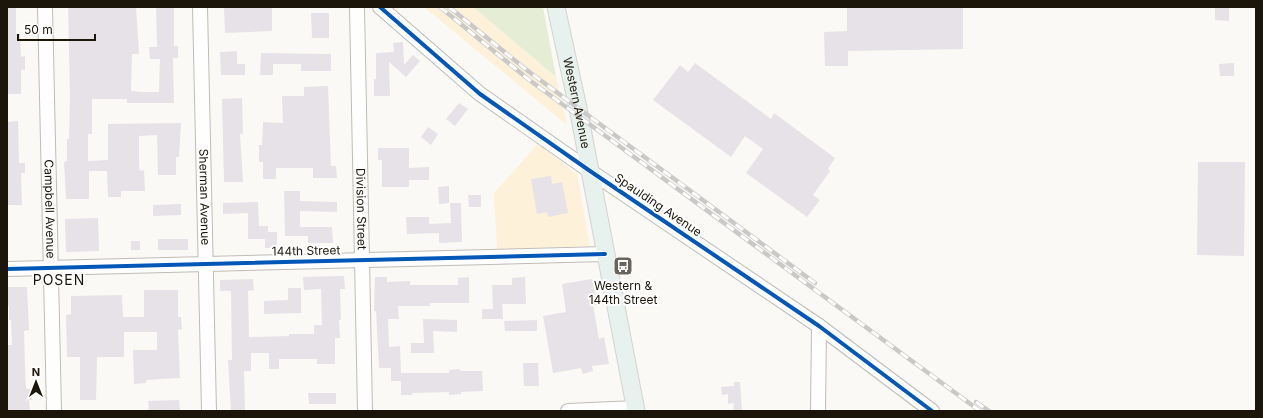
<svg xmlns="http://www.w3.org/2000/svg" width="1263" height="418" viewBox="0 0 1263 418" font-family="Inter,sans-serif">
	<rect width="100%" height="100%" fill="#fbf9f5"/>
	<g fill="#fdf1d9">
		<path d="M424 7H473L556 77 567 125Z"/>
		<path d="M538 144 577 174 590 246 497 249 494 193Z"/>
	</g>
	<path fill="#e5edd5" d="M473 7H543L556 77Z"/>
	<g fill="#e6e2e7">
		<path d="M68 7H136L139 54H132L131 91 142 92H159L160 59H150L149 47H157L156 7H174V46H178V58H173L174 103H127V99H92V134H88V161L108 160V124L181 123 179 157H176V175H158L157 135 139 136V166L140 171 144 170 145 191H121V197H108L107 171H89V199H66L64 162 67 161V139H69L70 96Z"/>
		<path d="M224 7H272V31L225 33Z"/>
		<path d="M847 7H963V49L848 51V66H825L824 32 847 31Z"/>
		<path d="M1215 7H1229V21L1215 20Z"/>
		<path d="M7 8H16V34H20L21 57 25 56V70H21V94H7Z"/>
		<path d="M311 13H329V38H312Z"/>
		<path d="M403 42 404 65 413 55 420 61 406 77 389 62 390 96H374V79H376V53L394 52 393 43Z"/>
		<path d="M237 51V64H245V75H221L220 52Z"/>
		<path d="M261 53 331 54V71H301V64H273V75H260Z"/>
		<path d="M695 63 771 119 774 113 835 158 828 169 830 171 813 195 820 200 807 217 746 173 763 149 745 136 731 157 653 100 680 65 688 72Z"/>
		<path d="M1234 63V76H1220L1219 64Z"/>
		<path d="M328 86 331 166H336L337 178H313V168H276V179H263V162H259V145H262L263 122 283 123 282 96H304V87Z"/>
		<path d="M242 98 243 134H240L243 182H224L222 99Z"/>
		<path d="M459 103 468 109 455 126 446 119Z"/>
		<path d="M18 121 19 163H25V173H21L22 205H7V122Z"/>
		<path d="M428 127 438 134 431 145 421 137Z"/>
		<path d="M378 148H409V168L429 167V180H409V187H382V160H378Z"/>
		<path d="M1198 162H1245L1244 256 1197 255Z"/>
		<path d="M551 176 552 184 562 182 568 213 548 217 547 212 537 214 531 179Z"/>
		<path d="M449 186V203L439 204 438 187Z"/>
		<path d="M284 191H300V201L337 202V212L300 211V227H332L333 243H308V236H285Z"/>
		<path d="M468 195H481V207H469Z"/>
		<path d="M258 202 259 226H268V232H277V248H265V239H248V213L223 214V203Z"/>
		<path d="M450 203H461L462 242 439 243V233L407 234 406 217H429V224L451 223Z"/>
		<path d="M181 204V215L153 216V205Z"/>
		<path d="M98 218 99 251 66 252 65 219Z"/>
		<rect x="158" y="239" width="30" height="11"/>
		<rect x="131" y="241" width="9" height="9"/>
		<path d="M344 276 345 289H340L341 320H339L340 338H335V364H317V359H279V369H269V353H251V371H244L245 411H231L228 360H232L231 291H220V280L253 279 254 290 248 291 249 337 289 336V334H314V325H322L321 289 304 290 303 277Z"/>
		<path d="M375 277H387V282L410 281V285H458V278L469 277V303H430V306H398L399 319H388L389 347 400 346 401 373H449V370L460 369V371H482L483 391 461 392V394L449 395V392L412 393V395H401V381H391V368H379L376 311H374Z"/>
		<path d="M525 277 526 304H502L503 319H482V309H493L492 285H512V278Z"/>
		<path d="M592 279 597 305H593L599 339 604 337 609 364 592 366 593 371 583 374 581 368 553 373 543 316 566 312 562 284Z"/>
		<path d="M7 287H27L29 330 24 331 25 367 26 389H32V400H29L30 411H8L7 345H12L11 320H9V306H7Z"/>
		<path d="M288 288H301V313L264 314V301L288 300Z"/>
		<path d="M144 290H178V317H181L182 329 178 330 180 378 146 380V383L134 384 133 350H157V332H124V357H97L96 400H80V357H67L66 315 71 314V296L122 295 123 317H144Z"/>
		<path d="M423 319 457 320V332L433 331 434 353H411V343H424Z"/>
		<path d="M537 320V331H505L504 321Z"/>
		<path d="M523 363H538L539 386H524Z"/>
		<path d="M734 382H740L742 411H733L734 403 728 404V394L722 395 721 387 734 386Z"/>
		<path d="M308 393H336V404H309Z"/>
		<path d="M179 400 180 411H149L148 401Z"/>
	</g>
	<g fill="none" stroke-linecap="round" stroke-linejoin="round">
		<g stroke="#c0bcb5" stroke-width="16">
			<g id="minor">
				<path id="s1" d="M45 7 54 411"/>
				<path id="s2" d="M200 7 209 411"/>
				<path id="s3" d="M357 7 365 411"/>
				<path d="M380 7 480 94 590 171 819 326 932 411"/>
				<path d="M7 269 605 254"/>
				<path d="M568 411 636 408"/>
				<path d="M818 411 819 326"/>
			</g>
		</g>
		<g stroke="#d4d3cf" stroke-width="19">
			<g id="major">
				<path id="s4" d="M556 7 578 108 636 411"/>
			</g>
		</g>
		<use href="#minor" stroke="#fefefe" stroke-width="14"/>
		<use href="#major" stroke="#e7f1ed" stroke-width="17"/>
		<g stroke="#cbc9c8" stroke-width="4.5">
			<g id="rail">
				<path d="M440 7 528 79 980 411"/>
				<path d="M449 7 528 71 815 283"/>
				<path d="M976 402 989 411"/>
			</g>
		</g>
		<use href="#rail" stroke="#fff" stroke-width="3" stroke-dasharray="9" stroke-linecap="butt"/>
		<g stroke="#fff" stroke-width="6">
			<g id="cycleway">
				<path d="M380 7 480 94 590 171 819 326 932 411"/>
				<path d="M7 269 605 254"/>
			</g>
		</g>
		<use href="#cycleway" stroke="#0057b8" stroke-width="4"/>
	</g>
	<defs>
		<g id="bus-square" transform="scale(1)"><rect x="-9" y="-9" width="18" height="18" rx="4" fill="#6a655c" stroke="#fff"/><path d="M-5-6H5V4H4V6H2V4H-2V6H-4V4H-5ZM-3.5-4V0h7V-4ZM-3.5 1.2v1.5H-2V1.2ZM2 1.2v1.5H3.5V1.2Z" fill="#fff"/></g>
	</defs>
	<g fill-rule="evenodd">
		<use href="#bus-square" x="623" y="266"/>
	</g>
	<g text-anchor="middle" stroke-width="4" stroke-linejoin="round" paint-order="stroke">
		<g font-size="12" fill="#1c160a" stroke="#fff">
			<text dy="4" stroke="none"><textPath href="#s4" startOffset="98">Western Avenue</textPath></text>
			<text dy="4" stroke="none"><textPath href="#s2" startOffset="190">Sherman Avenue</textPath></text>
			<text transform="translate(658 205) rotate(34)" y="4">Spaulding Avenue</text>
			<text dy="4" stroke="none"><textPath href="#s1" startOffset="202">Campbell Avenue</textPath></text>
			<text dy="4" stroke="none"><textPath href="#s3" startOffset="202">Division Street</textPath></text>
			<text transform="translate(306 251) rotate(-1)" y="4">144th Street</text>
		</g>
		<g font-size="12" fill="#1c160a" stroke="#fff">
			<text x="623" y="290">Western &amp;<tspan x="623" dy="14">144th Street</tspan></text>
		</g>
		<g font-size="14" letter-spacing="1" fill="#1c160a" stroke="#fff">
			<text x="59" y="285">POSEN</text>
		</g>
	</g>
	<rect width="1263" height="418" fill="none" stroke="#1c160a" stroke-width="16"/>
	<g transform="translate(36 382)" stroke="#ffffff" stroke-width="3" paint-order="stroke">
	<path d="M0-3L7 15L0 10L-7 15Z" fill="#1c160a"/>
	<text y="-6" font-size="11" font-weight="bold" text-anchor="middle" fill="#1c160a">N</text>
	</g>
	<path d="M18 34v6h77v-6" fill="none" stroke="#1c160a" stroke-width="2"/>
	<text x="24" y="34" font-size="12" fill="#1c160a" stroke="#ffffff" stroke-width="3" paint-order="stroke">50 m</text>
</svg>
